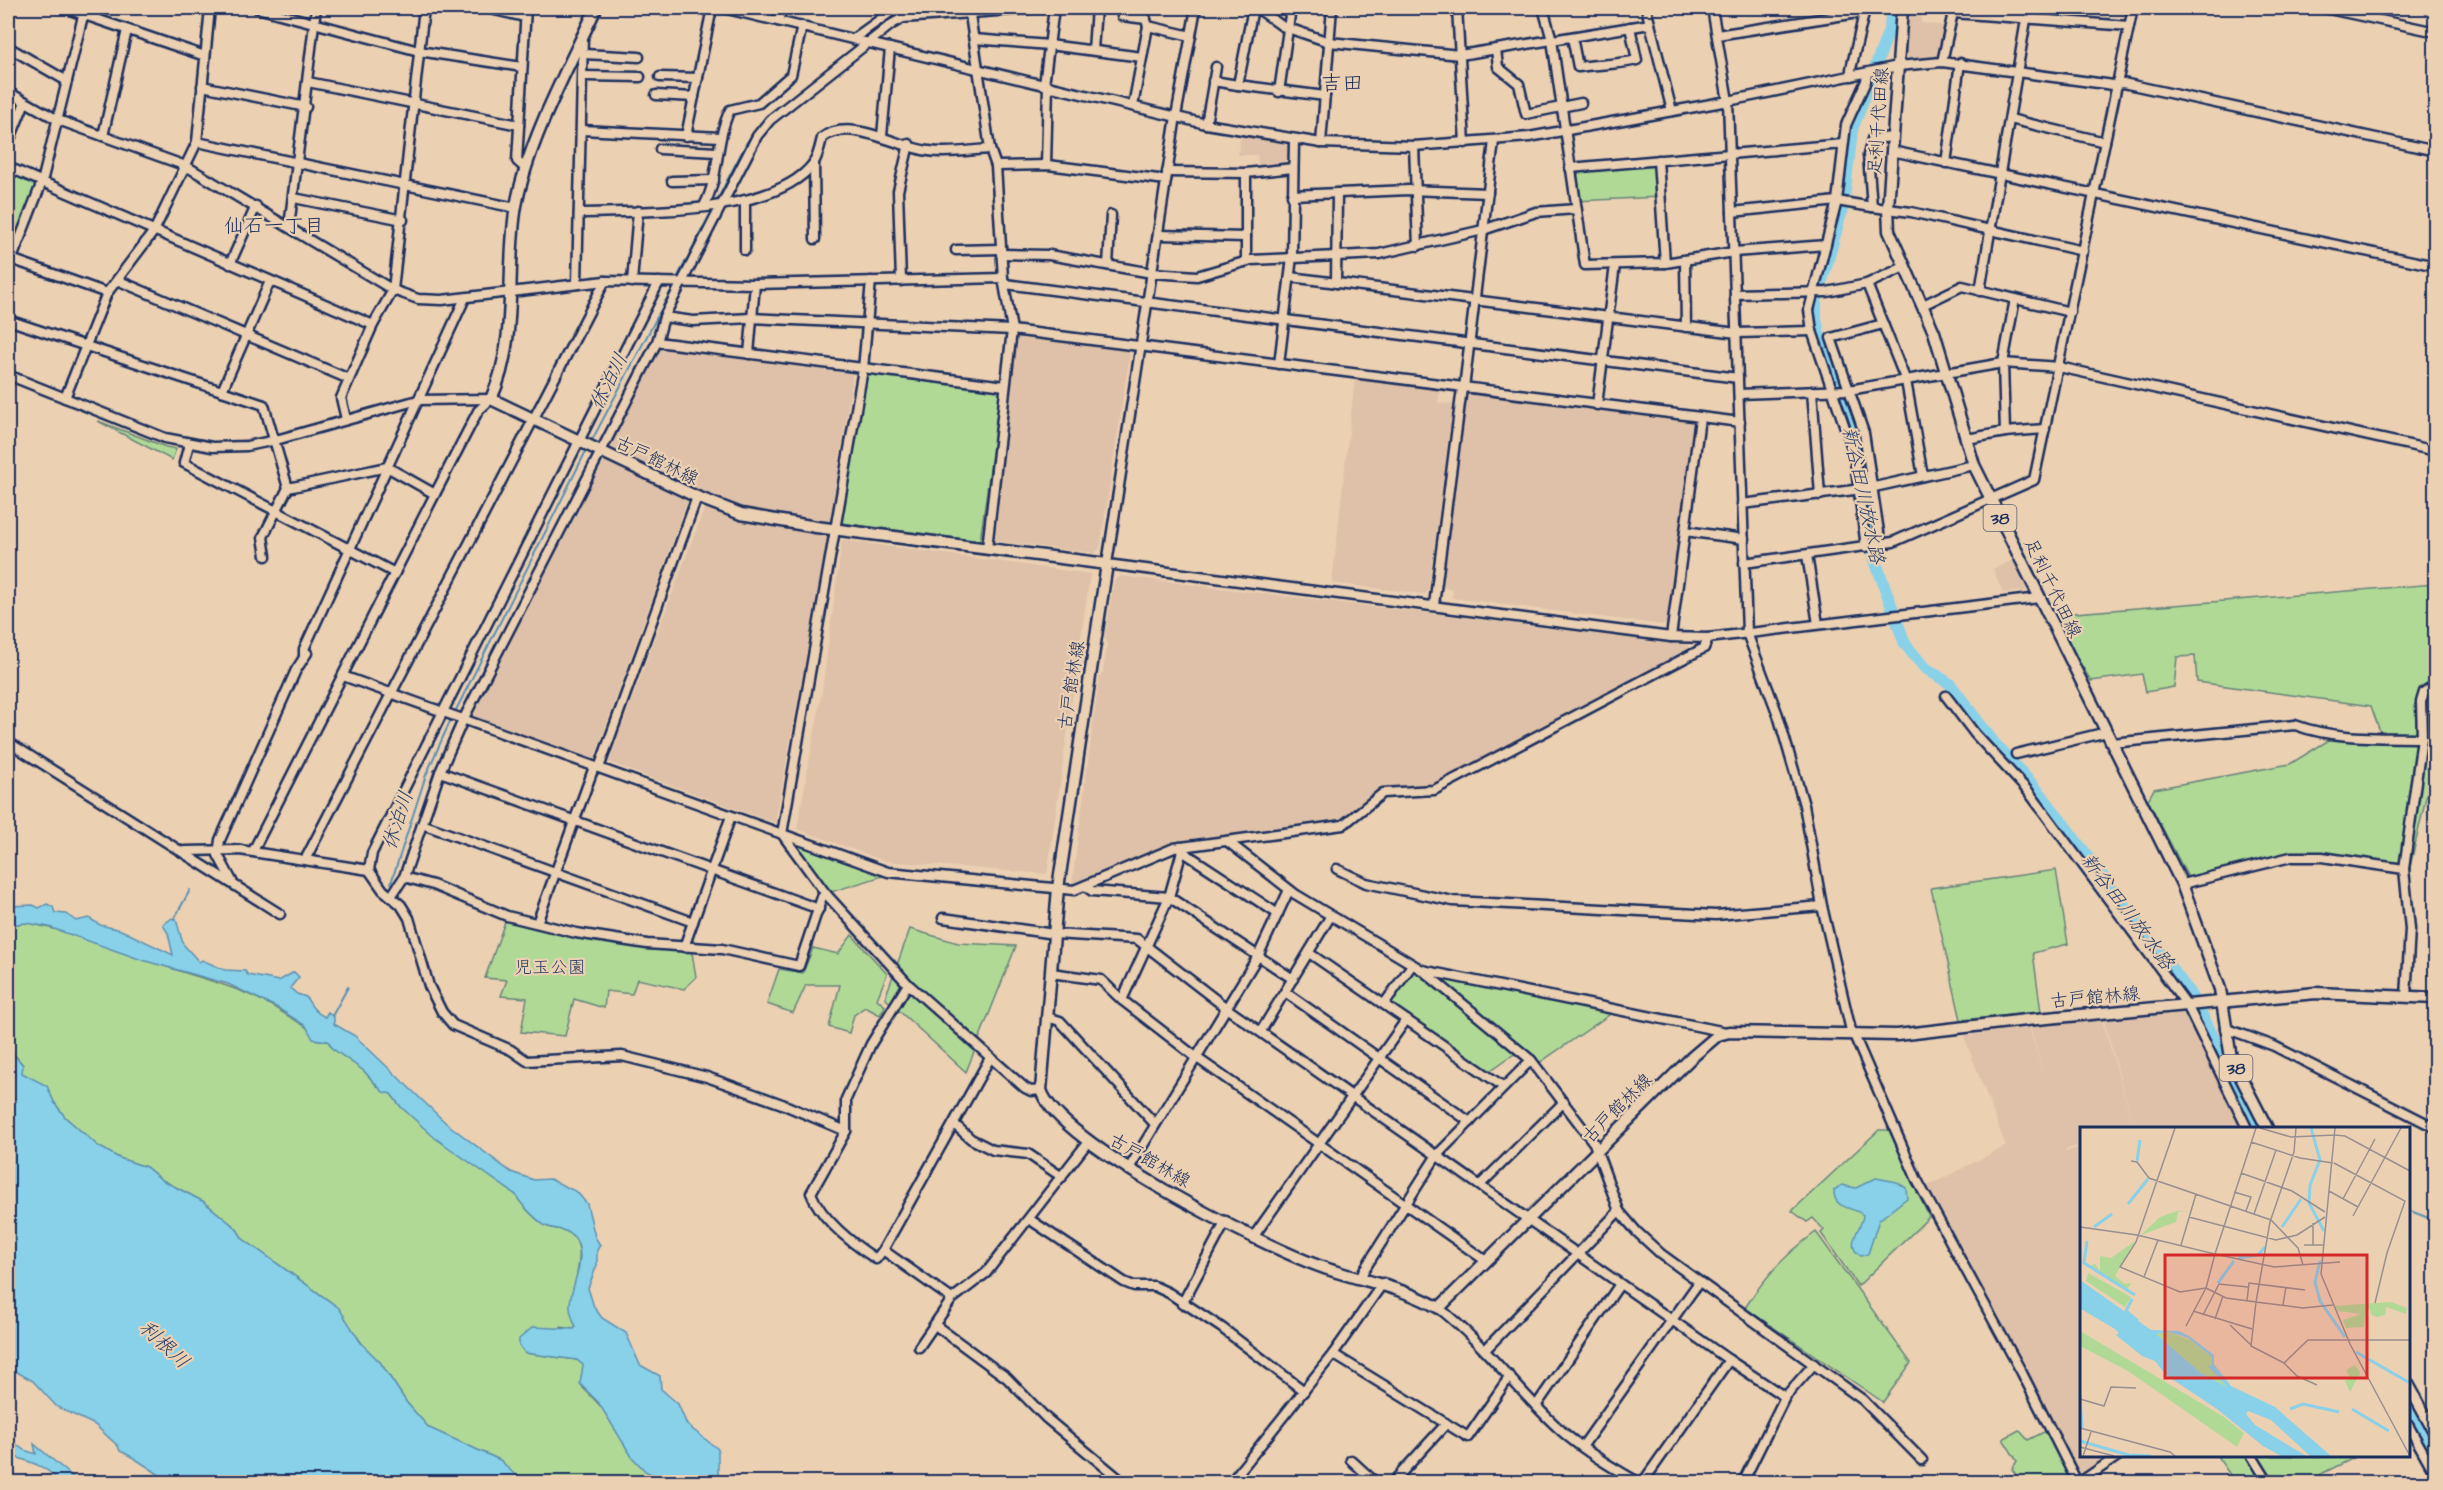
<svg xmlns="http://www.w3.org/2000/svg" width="2443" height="1490" viewBox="0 0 2443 1490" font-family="'Architects Daughter','Klee One',sans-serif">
	<rect width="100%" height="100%" fill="#ebd0b2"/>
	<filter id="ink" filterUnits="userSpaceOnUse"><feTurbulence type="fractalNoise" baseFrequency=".0167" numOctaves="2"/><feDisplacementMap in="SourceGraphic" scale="12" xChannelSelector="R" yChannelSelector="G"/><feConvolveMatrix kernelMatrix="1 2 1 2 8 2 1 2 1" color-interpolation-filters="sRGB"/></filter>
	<g filter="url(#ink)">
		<g fill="#dec1a8">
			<path d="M1909 8H1922L1921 23 1947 26 1941 56 1909 58 1905 53Z"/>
			<path d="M1241 136 1290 145 1291 164 1259 168 1257 155H1238Z"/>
			<path d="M1016 335 1127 349 1130 353 1100 548 1094 553 995 541Z"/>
			<path d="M661 349 853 374 830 522 747 509 701 492 609 448Z"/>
			<path d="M1355 379 1440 390 1438 403 1453 404 1428 592 1424 594 1332 583Z"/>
			<path d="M1471 394 1691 422 1694 426 1669 622 1664 625 1452 598 1453 589 1443 588 1467 397Z"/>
			<path d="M604 458 688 500 594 759 473 716Z"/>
			<path d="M705 507 738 519 828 535 775 823 608 762Z"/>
			<path d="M842 540 1090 574 1047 874 885 861 797 829 822 692Z"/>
			<path d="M2017 559 2029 584 2025 591 2003 593 1993 569Z"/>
			<path d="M1121 576 1687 645 1691 650 1435 785 1381 789 1344 820 1179 841 1077 885 1072 884 1099 678 1103 672 1107 644 1105 636 1114 581Z"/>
			<path d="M2187 1010 2245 1128H2082L2081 1145 2064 1150 2065 1152 2081 1147 2082 1456H2112L2085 1475 2074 1473 1926 1187 2006 1146 1964 1036 2029 1026 2044 1077 2030 1026 2102 1020 2133 1124 2103 1017Z"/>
		</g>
		<g fill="#b1d996" stroke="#66847a" stroke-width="1.5">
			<path d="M1658 160 1660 197 1575 201 1570 168Z"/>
			<path d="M8 172 34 184 35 187 8 255Z"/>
			<path d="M865 372 1001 390 980 541 841 523Z"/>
			<path d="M98 421 166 447 176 449 172 460Z"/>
			<path d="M2435 584V684L2424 692 2422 738 2382 737 2371 706 2197 682 2195 656 2177 657 2174 687 2146 692 2142 674 2091 681 2051 615Z"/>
			<path d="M2329 740 2435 743V758L2410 867 2329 858H2285L2190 881 2148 800 2154 789 2290 764Z"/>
			<path d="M789 837 883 876 831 892Z"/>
			<path d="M2056 870 2068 944 2033 953 2041 1012 1961 1020 1931 888Z"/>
			<path d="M507 916 644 949 691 947 696 977 684 989 637 979 632 994 606 991 604 1008 574 999 565 1036 521 1032 527 998 501 996 507 980 485 978Z"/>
			<path d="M27 923C72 931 115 950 158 964 207 981 243 986 288 1016 298 1023 310 1025 313 1039L328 1041 333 1049 364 1071 377 1086 391 1094 401 1107 460 1155 516 1195C519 1203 537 1220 544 1225 553 1231 566 1227 574 1237 590 1257 563 1298 576 1327L574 1329 561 1327 525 1353 577 1360 583 1365V1388C595 1400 608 1413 616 1428 628 1454 645 1479 675 1482H526L518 1479 500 1460 429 1428 407 1403 380 1362 370 1354 331 1302 243 1239 236 1228 204 1202 162 1180 146 1167 119 1158 98 1146 65 1117 54 1102 47 1087 21 1073 23 1065 8 1047V925Z"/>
			<path d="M910 929 958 943 1016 946 966 1072 885 998Z"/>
			<path d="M852 935 887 974 877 999 885 1006 880 1015 865 1007 854 1015 849 1033 829 1027 840 985H806L793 1013 767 1004 779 969 803 973 813 948 838 954Z"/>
			<path d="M1413 969 1422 974 1517 1052 1488 1072 1386 1006Z"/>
			<path d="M1429 973 1586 1008 1612 1013 1539 1063Z"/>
			<path d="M1879 1130H1889L1929 1217 1858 1286 1821 1233 1824 1230 1813 1218 1807 1222 1792 1211Z"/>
			<path d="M1816 1232 1911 1363 1883 1402 1745 1308C1763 1279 1788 1252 1816 1232Z"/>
			<path d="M2019 1430 2028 1440 2048 1430 2076 1482H2021L2012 1469 2017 1461 2003 1439Z"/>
			<path d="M2217 1456H2353L2354 1458 2323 1473 2310 1482H2235Z"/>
		</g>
		<g fill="#88d1e9" stroke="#5c90b1" stroke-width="1.5">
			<path d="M47 904 53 907 55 913 66 914 76 921 89 918 100 925 121 930 173 955 168 933 163 925 172 918 176 919 183 944 199 962 202 960 225 970 245 971 248 975 279 981 294 972 299 977 290 988 297 994 306 997C311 1005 315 1013 325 1017L328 1012 334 1017V1024L355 1036 446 1123 511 1172 534 1180 550 1179 577 1192 587 1204 595 1237 600 1245 597 1250V1265L588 1288 594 1307 602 1318 626 1333 640 1365 660 1376 661 1389 678 1404 687 1425 718 1449V1473L722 1482 666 1481 645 1471 632 1457 598 1402 580 1384 583 1365 577 1360 525 1353 519 1345V1339L533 1327 574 1329 576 1327C573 1320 569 1312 570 1304 571 1284 589 1256 574 1237 566 1227 554 1231 544 1225 537 1220 519 1203 516 1195L435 1138 401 1107 391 1094 383 1092 364 1071 333 1049 328 1041 313 1039 306 1026 276 1007 228 984 142 960 49 927 27 923 8 925V906L33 905 39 908Z"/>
			<path d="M8 1048 23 1065 22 1073 47 1086 54 1102 65 1117 98 1146 119 1158 146 1167 162 1180 204 1202 236 1228 243 1239 339 1308 361 1343 380 1362 407 1403 429 1428 500 1460 518 1478 526 1482H168C158 1473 132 1456 120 1451L118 1446 95 1425 57 1407 33 1381 8 1367Z"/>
			<path d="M1876 1178 1897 1182 1906 1188 1907 1198 1879 1220 1868 1254 1861 1256C1843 1245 1862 1229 1863 1215 1852 1206 1833 1210 1834 1190L1842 1185 1856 1188Z"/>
			<path d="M8 1439 24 1450 36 1454 34 1444 79 1482H58C47 1464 27 1462 8 1454Z"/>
		</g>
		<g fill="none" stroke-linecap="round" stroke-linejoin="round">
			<g stroke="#5c90b1" stroke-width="2">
				<path d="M892 20 910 12 965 8"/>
				<path d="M865 39 885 25"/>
				<path d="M769 116 858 44"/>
				<path d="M716 202 747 142 765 120"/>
				<path d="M676 280 712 210"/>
				<path d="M591 442 674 285"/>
				<path d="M455 712 587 449"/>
				<path d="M391 883 426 775 452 717"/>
				<path d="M174 919 190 890"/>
				<path d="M332 1016 348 987"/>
				<path d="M2408 1210 2436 1221"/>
			</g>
			<g stroke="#88d1e9" stroke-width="12">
				<path d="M1893 8 1889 30 1852 130 1843 206 1816 302V320L1820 338 1857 444 1875 560 1905 644 1924 667 1950 684 1994 743 2041 794 2186 988C2214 1031 2232 1082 2256 1128"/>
				<path d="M2408 1408 2436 1458"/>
			</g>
			<g stroke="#1b2f5e" stroke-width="13">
				<g id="minor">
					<path d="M64 8 205 56"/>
					<path d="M257 8 419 51 522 67"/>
					<path d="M486 8 525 17"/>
					<path d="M723 8 1206 124 1321 143 1414 146 1529 137 1728 101 1898 66 1942 62 2113 85 2123 83 2436 151"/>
					<path d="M969 8 990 149 996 166 1003 278 1012 330 987 548"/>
					<path d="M1196 8 1176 116 1107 564 1671 637 1708 638 2039 598"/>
					<path d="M1253 8 1238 85 1325 96"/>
					<path d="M1257 8 1282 26 1329 42 1460 55 1650 24"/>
					<path d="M1457 8 1465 143"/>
					<path d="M1543 8 1552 40 1585 265 1665 263 1734 252 1826 245"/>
					<path d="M1646 8 1672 111"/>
					<path d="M1712 8 1728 101 1747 633 1778 715 1804 805 1822 906 1852 1035"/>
					<path d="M2324 8 2436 32"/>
					<path d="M1953 13 2129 26"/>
					<path d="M1122 16 1146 19"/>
					<path d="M778 21 782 8"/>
					<path d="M1148 26 1191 36"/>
					<path d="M1717 35 1864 12"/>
					<path d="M1572 37 1578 67C1599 64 1616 65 1637 60L1630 27"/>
					<path d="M853 39 896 8"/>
					<path d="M974 39 1049 45 1142 57"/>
					<path d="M8 47 67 81"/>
					<path d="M1496 49 1498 67 1519 84 1526 114 1581 103"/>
					<path d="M1093 50 1096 8"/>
					<path d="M584 54 639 57"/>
					<path d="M1942 62 1954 8"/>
					<path d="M584 76 640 77"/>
					<path d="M1852 76 1851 69 1865 9"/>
					<path d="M660 77 698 78"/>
					<path d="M1213 81 1238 85"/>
					<path d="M308 82 519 125"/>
					<path d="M1044 85 1054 8"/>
					<path d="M202 86 306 107"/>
					<path d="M8 92 58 120 186 166 393 290 424 8"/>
					<path d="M1279 92 1291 8"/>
					<path d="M656 95 694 97"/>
					<path d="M1133 106 1148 26 1142 8"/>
					<path d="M2010 119 2105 142"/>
					<path d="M1206 124 1216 67"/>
					<path d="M582 130 720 137"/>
					<path d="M103 136 127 30"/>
					<path d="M686 136 712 8"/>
					<path d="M882 136 890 48"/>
					<path d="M1893 137 1872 139 1868 155 1872 207 1911 212 2083 251"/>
					<path d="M197 142 516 208"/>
					<path d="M1321 143 1332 8"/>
					<path d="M8 144 25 102"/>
					<path d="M1414 146 1418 246"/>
					<path d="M660 149 717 152"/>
					<path d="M1892 151 2436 266"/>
					<path d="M1658 160 1665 263"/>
					<path d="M814 162 815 239"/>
					<path d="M1946 163 1960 63"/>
					<path d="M1046 165 1048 85"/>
					<path d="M996 166 1048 165 1166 180"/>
					<path d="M8 167 373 325"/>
					<path d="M1570 168 1843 144"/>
					<path d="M526 169 517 161 526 8"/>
					<path d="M1167 172 1246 173 1293 168"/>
					<path d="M1246 173V262"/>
					<path d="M672 181 714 180"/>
					<path d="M1292 195 1409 190 1488 193"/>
					<path d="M294 198 403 220"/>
					<path d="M745 200V250"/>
					<path d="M704 206C720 176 715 141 730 110L759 103 791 75 802 26"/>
					<path d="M1732 212 1837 201 1872 207"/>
					<path d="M579 213C640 211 773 216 813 164 818 157 820 146 822 138 851 116 898 148 929 151 948 154 971 150 990 149"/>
					<path d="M289 227 316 8"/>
					<path d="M1158 235 1246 237"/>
					<path d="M956 250 1001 249"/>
					<path d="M1001 254 1049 255 1152 273 1197 276 1251 260 1379 254 1483 230 1536 212 1576 209"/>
					<path d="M11 259 107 293"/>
					<path d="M1685 260 1686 327"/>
					<path d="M230 264 256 206"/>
					<path d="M1108 265 1111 215"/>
					<path d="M8 269 42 182 85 8"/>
					<path d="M1290 277 1737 333 1812 331"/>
					<path d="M117 280 349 379"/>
					<path d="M871 281 863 369 782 834 826 894 908 984 1025 1088 1031 1091 1041 1090"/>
					<path d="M901 281 898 191 909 144"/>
					<path d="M632 282 638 211"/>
					<path d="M659 282 372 853 369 870 383 890 401 905 409 918 429 986 442 1012 453 1025 511 1050 527 1061 622 1056 707 1077 782 1104 846 1131"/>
					<path d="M577 283 583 36"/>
					<path d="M1336 283 1337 193"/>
					<path d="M1005 284 1738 378"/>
					<path d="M1867 284 1906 381 1923 476"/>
					<path d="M1980 291 2028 8"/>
					<path d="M1735 294 1827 292 1867 284 1904 267"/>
					<path d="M1923 305 1962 286 2070 312"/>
					<path d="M664 317 693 321 751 318 1012 330 1740 422"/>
					<path d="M8 320 264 405 288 488 263 537 266 556"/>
					<path d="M657 342 1005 386"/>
					<path d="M749 354 755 284"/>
					<path d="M1279 364 1292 257 1294 140"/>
					<path d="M8 375 165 438 212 447 247 446 276 440 418 400 491 399"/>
					<path d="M1464 388 1494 141"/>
					<path d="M222 391 270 281"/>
					<path d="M1812 391 1820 495"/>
					<path d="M1739 394 1849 390 2003 363 2059 367 2436 451"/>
					<path d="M65 398 107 293 154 231 197 142 210 8"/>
					<path d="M1597 405 1615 265"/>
					<path d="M346 419 341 398 373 325 393 290 418 299 442 300 605 281 754 284 1003 278"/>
					<path d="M2005 432 2003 363 2015 299"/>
					<path d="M1967 439 2005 432 2045 429"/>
					<path d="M189 444 184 463 395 573"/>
					<path d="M288 488 387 467 435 494"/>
					<path d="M1742 504 1870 488 1974 465"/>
					<path d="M1685 531 1744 539"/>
					<path d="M1881 545 1864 433 1831 338 1883 324"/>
					<path d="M1866 547 1854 454 1812 331 1809 310 1837 201 1846 125 1866 81 1867 73"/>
					<path d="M1807 555 1818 624"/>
					<path d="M1744 563 1893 542 2034 480 2133 8"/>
					<path d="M1434 605 1462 388"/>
					<path d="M1671 637 1700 418"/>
					<path d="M304 656V649L465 298"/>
					<path d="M343 676 888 872 1074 890 1174 848 1343 825 1383 793 1434 790 1704 648 1708 638"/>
					<path d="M1946 696 1975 734 2028 791 2187 1005 2247 1128"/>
					<path d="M8 742 280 914"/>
					<path d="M2112 743 2295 725C2336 740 2379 737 2422 738"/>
					<path d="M2016 754 2107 732"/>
					<path d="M599 768 697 497"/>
					<path d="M440 772 819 909"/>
					<path d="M422 824 693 922"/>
					<path d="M1227 841 1295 894 1422 970 1531 1060 1594 1143 1619 1211 1637 1232 1661 1254 1863 1400 1922 1460"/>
					<path d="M1180 847 1182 851 1278 914"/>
					<path d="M185 851 240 850 369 870"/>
					<path d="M253 851 435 494 478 411 491 399"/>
					<path d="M305 860 605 281"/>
					<path d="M1337 869 1366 883 1453 901 1716 915 1822 906"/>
					<path d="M232 881 218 855 220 840 296 670 307 653"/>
					<path d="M2182 884 2291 857H2322L2404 869"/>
					<path d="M1085 886 1092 891 1169 897 1293 979"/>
					<path d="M826 894 822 897 799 966 722 949 647 944 576 933 507 916 433 885 404 877 440 772 463 720 657 342 664 317 757 136 770 120 892 24 903 18 1040 8"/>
					<path d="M392 895 404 877"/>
					<path d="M943 918 1054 934 1137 939 1229 1010 1729 1360 1785 1397"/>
					<path d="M537 923 594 767"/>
					<path d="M684 947 731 816"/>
					<path d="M1309 953 1504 1087"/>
					<path d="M1422 970 1726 1032"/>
					<path d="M1051 973 1101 980 1122 1000 1197 1058 1486 1261"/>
					<path d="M908 984 871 1044 846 1099V1131L811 1193C821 1219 853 1244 876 1259L883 1250 990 1058"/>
					<path d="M1285 992 1470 1122"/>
					<path d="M2406 997 2410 929 2404 869 2422 738 2421 702 2424 692 2436 684"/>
					<path d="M1122 1000 1169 897 1182 851"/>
					<path d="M1384 1004 1412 965"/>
					<path d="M1047 1017 1060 1021 1155 1124"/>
					<path d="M2225 1028 2274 1046 2436 1128"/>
					<path d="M1261 1031 1330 917"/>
					<path d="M1854 1035 1917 1180 2022 1373 2077 1482"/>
					<path d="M954 1124 971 1139 993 1150 1028 1154 1062 1177"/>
					<path d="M1128 1170 1258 956 1289 890"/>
					<path d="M1480 1185 1564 1102"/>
					<path d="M1029 1219 1124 1282 1134 1286H1154L1169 1293 1222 1328 1304 1391"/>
					<path d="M1254 1236 1406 1020"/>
					<path d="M883 1250 952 1299"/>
					<path d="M1361 1278 1364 1270 1437 1155 1531 1060"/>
					<path d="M1182 1304 1226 1221"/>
					<path d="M1439 1308C1483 1343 1515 1387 1555 1425 1579 1448 1609 1466 1638 1482"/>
					<path d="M935 1325 1007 1378 1046 1418 1123 1482"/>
					<path d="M919 1347 952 1299 986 1273 1088 1142"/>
					<path d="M1486 1349 1619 1211"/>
					<path d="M1333 1354 1468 1437 1510 1376"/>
					<path d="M1536 1406 1620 1284"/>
					<path d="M2408 1425 2436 1475"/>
					<path d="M1582 1447 1699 1282"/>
					<path d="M2252 1456 2268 1482"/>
					<path d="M1351 1460 1375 1482"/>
					<path d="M1231 1482 1333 1354 1383 1283"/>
					<path d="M1393 1482 1446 1424"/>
					<path d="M1643 1482 1729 1360"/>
					<path d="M1743 1482 1785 1397 1814 1364"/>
					<path d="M2080 1482 2118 1456"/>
					<path d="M2425 1482 2436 1476"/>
				</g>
			</g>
			<g stroke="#1b2f5e" stroke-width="15">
				<g id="major">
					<path d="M596 8C568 68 528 141 516 206 505 269 519 339 491 399L697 497 741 514 816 527 1107 564 1058 888 1041 1090C1057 1143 1263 1246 1319 1266 1360 1281 1401 1286 1439 1308L1691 1058 1718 1035 1729 1032 1897 1035 2026 1020 2316 993 2436 998"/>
					<path d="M1902 8 1888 208 1889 231 1934 332 1974 465 2182 884 2220 989 2231 1058 2267 1128"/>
					<path d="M2408 1384 2436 1435"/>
				</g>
			</g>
			<use href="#minor" stroke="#ebd0b2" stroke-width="8"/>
			<use href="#major" stroke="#ebd0b2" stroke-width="10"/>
		</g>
	</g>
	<g text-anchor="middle" stroke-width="4.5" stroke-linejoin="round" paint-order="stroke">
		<g fill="#ebd0b2" stroke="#595f77" stroke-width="1.5">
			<rect x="1983.5" y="505" width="33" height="26" rx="4.5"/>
			<rect x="2219.5" y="1055" width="33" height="26" rx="4.5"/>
		</g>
		<g font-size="16" font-weight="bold" fill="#1b2f5e">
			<text x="2000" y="524">38</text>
			<text x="2236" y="1074">38</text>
		</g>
		<g font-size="18" fill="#1b2f5e" stroke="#ebd0b2">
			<text transform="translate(1878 121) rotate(-86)" y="6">足利千代田線</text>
			<text transform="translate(657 460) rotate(26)" y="6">古戸館林線</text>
			<text transform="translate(2053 588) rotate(64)" y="6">足利千代田線</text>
			<text transform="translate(1071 685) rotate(-81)" y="6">古戸館林線</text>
			<text transform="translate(2095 997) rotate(-5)" y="6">古戸館林線</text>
			<text transform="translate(1617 1108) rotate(-45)" y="6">古戸館林線</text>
			<text transform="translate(1150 1160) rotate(30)" y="6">古戸館林線</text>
		</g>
		<g font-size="18" fill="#2a4064" stroke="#ebd0b2">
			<text x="550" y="973">児玉公園</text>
		</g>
		<g font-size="20" fill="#1b2f5e" stroke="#ebd0b2">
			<text x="274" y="232">仙石一丁目</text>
		</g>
		<g font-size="20" font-style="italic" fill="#263f6c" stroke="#ebd0b2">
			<text transform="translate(608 381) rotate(-63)" y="7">休泊川</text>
			<text transform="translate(1864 495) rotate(78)" y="7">新谷田川放水路</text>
			<text transform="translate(397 820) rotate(-72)" y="7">休泊川</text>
			<text transform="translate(2128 911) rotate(53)" y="7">新谷田川放水路</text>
			<text transform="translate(165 1344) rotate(43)" y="7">利根川</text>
		</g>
		<g font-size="21" fill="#1b2f5e" stroke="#ebd0b2">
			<text x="1342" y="90">吉田</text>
		</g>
	</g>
	<g transform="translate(2080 1127)">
		<rect width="330" height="330" fill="#ebd0b2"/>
		<path d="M97 84 110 85H98L96 95 61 108 80 90ZM55 114 35 149 45 157 51 156 47 163 8 139 15 137 20 144V129L31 131ZM8 146 51 170 45 180 6 154ZM311 175 327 181 326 187 306 180 305 188 297 190 291 188 290 182 285 186 284 200 266 201 263 193 281 187 258 184 254 179ZM0 204 144 290 164 306 157 320 48 244 0 219ZM89 205 110 213 133 230V238H129L147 260 121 246 76 207ZM275 238 280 246 270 265 265 254 270 251 266 243Z" fill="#b1d996"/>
		<path d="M0 153 71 203 99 204 109 209 134 228V237L151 259 195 280 251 329H230L191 293 168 284 166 287 175 298 226 329H201L183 319 137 282 86 248 75 234 62 229 36 208 39 206 35 202 1 182ZM89 205 108 211 132 230V238L128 239 147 260 121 246 76 207Z" fill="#88d1e9" fill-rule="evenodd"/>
		<path fill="none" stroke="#88d1e9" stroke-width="3" d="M231 1 240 33 230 58 229 76 244 104M57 34 60 13M48 77 68 52M14 100 32 87M202 100 221 72M7 114 4 136 55 168M158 131 178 128 185 120M240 134 235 155 240 174 265 210M138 156 154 134M52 172 46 184 58 194M276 225 330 256M0 268 2 301M210 282 223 277 259 285M272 282 309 304M0 314 52 329M52 328 71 329"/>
		<path fill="none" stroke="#989090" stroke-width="1.5" d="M95 1 56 115 40 140 100 165 126 161M176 1 135 127 194 140 260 135M180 1 211 10 255 8M216 1 214 25 190 95 176 175 223 181 253 178M255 1 241 147 270 217 330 329M255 8 265 9 330 44M171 15 220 31 253 36M51 34 57 35 69 51 191 93 218 121 223 138M254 36 325 74 307 126 295 176M161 46 212 64 245 85M249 64 278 80M154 65 171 70 166 84M263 72 295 12M174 87 196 23M273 89 321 1M109 90 196 113 217 108 245 90M0 100 57 108 135 127 126 161 146 171 176 175 171 219 204 236 228 213H330M101 118 116 67M224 118H244M233 118V96M64 150 78 113M167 174 169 156 225 163M203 178 206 160M113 184 172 202M123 188 139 157 168 160M135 192 143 169M150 198 171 218M106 199 126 161M204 236 217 249 237 258M0 272 24 279 31 260 56 261M0 301 90 325 95 329M0 320 34 329M3 329 11 305"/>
		<path fill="#d62828" fill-opacity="0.15" stroke="#d62828" stroke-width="3" d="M85 128H287V251H85Z"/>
		<rect width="330" height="330" fill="none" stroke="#1b2f5e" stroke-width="3"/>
	</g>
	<rect width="2443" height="1490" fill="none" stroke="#ebd0b2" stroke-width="30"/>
	<rect x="15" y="15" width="2413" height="1460" fill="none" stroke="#1b2f5e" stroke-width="2" filter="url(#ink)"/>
</svg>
